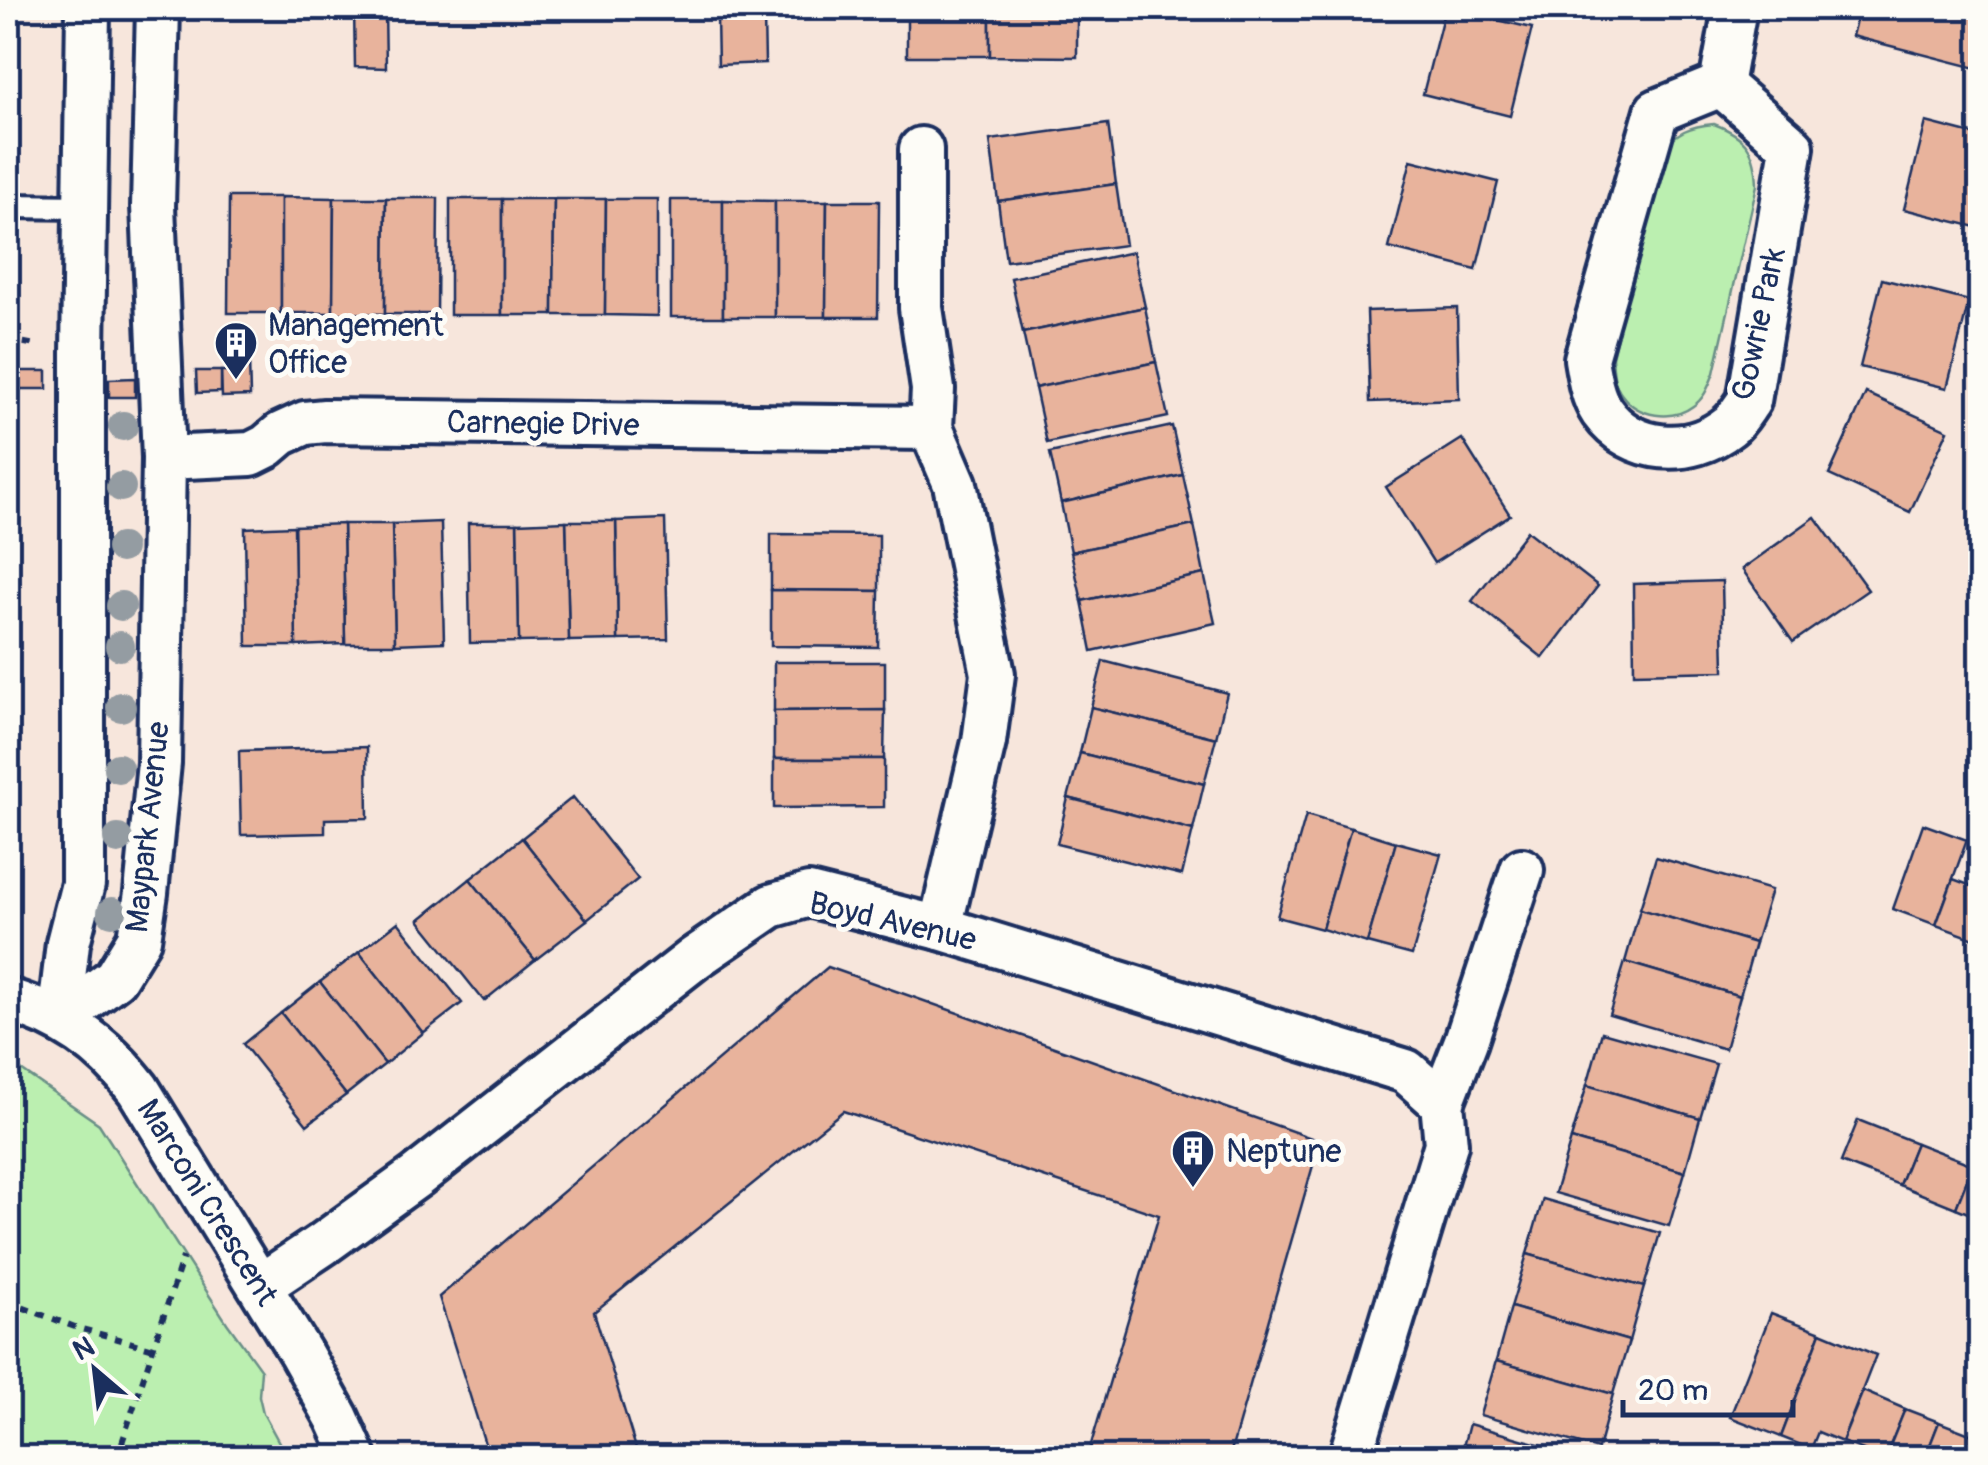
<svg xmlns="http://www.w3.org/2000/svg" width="1988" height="1465" viewBox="0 0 1988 1465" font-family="Pangolin,sans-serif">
	<rect width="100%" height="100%" fill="#f7e6dc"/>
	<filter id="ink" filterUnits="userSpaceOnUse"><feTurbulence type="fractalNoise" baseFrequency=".01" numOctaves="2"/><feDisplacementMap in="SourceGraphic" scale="20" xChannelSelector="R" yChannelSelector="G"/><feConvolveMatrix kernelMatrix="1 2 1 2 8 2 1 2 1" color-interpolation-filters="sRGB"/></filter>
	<g filter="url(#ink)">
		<path fill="#f2d7c9" d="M8 8H12L20 284H8Z"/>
		<g fill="#bbefb0" stroke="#6b8f87" stroke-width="2.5">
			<path d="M1714 124C1746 136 1756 150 1757 185L1714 373C1709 385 1705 398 1693 406 1672 422 1638 417 1622 395 1613 384 1613 370 1612 357L1661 150C1677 132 1689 126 1714 124Z"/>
			<path d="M8 1061 99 1124 227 1323 261 1370 259 1396 263 1413 287 1457H8Z"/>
		</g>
		<g fill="#e8b39c" stroke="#1b2f5e" stroke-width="2.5">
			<path d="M354 8H385L386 68 355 67Z"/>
			<rect x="907" y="8" width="83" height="48"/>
			<path d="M990 8H1077V57L990 56Z"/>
			<path d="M1445 8 1532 28 1510 116 1423 94Z"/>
			<path d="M1859 8H1980V69L1852 36Z"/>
			<path d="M717 17H764L765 63 718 65Z"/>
			<path d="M1926 122 1980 136V228L1904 209Z"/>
			<path d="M1108 124 1116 184 998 201 990 140Z"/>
			<path d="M1411 160 1498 182 1476 270 1389 248Z"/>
			<path d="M1116 184 1125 245 1006 261 998 201Z"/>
			<path d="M229 197H281V313H228Z"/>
			<path d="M281 197 334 198 333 313H281Z"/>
			<path d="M334 198H386L385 314 333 313Z"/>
			<path d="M386 198H438L437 314H385Z"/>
			<rect x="450" y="199" width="52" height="116"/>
			<path d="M502 199H554L553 315H502Z"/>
			<path d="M554 199H606L605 315H553Z"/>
			<path d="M606 199H657V316L605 315Z"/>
			<rect x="671" y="200" width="52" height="117"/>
			<path d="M723 200 775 201V317H723Z"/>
			<path d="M775 201H827L826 317H775Z"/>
			<path d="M827 201H879L878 317H826Z"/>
			<path d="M1133 252 1145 307 1023 333 1011 278Z"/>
			<path d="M1882 279 1969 301 1947 388 1860 367Z"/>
			<path d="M1145 307 1156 362 1035 388 1023 333Z"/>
			<path d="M1457 308 1459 399 1370 402 1367 311Z"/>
			<path d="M237 359H249L250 396 222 397 221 371H227Z"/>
			<path d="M1156 362 1168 417 1047 443 1035 388Z"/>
			<rect x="11" y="371" width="36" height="18"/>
			<path d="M196 371H221V392L197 393Z"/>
			<path d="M135 378V397H109V379Z"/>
			<path d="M1866 393 1948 430 1910 512 1829 475Z"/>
			<path d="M1172 426 1183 475 1061 503 1050 453Z"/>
			<path d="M1462 439 1510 515 1434 563 1386 487Z"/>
			<path d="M1183 475 1194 525 1071 552 1061 503Z"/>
			<path d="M1815 517 1868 590 1793 642 1742 569Z"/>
			<path d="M665 519 668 639 618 640 616 521Z"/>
			<path d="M566 521H616L618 640 569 641Z"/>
			<path d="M566 521 569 641 519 642 517 523Z"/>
			<path d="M441 522 444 642 395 644 392 524Z"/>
			<path d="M468 523H517L519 642 470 643Z"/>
			<path d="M343 524H392L395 644H345Z"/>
			<path d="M343 524 345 644 296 646 294 526Z"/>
			<path d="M1194 525 1204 574 1082 601 1071 552Z"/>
			<path d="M294 526 296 646H247L245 528Z"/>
			<path d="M1527 531 1598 586 1543 658 1472 601Z"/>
			<path d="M771 534 879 535V591L771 590Z"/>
			<path d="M1204 574 1215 623 1092 651 1082 601Z"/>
			<path d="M1722 581 1724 671 1634 673 1633 584Z"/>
			<path d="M771 590 879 591 878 647 771 646Z"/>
			<path d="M1103 661 1227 693 1216 738 1091 707Z"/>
			<path d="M774 662H885V710L774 711Z"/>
			<path d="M1091 707 1216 738 1204 784 1080 753Z"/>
			<path d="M885 710 884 759H774V711Z"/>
			<path d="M367 747 368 818 325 819V833L241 835 239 751Z"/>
			<path d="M1080 753 1204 784 1193 830 1068 798Z"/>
			<path d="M774 759H884V807L774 808Z"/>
			<path d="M573 797 638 879 587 920 522 838Z"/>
			<path d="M1068 798 1193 830 1182 875 1057 844Z"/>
			<path d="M1306 815 1351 828 1322 929 1277 917Z"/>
			<path d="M1923 824 1967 840 1936 925 1893 909Z"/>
			<path d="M1351 828 1396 842 1367 943 1322 929Z"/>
			<path d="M522 838 587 920 535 960 470 879Z"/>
			<path d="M1396 842 1441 854 1412 955 1367 943Z"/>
			<path d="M1656 857 1771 890 1755 943 1640 909Z"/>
			<path d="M470 879 535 960 484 1001 419 920Z"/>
			<path d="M1953 879 1980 889V941L1936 925Z"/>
			<path d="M1640 909 1755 943 1740 996 1625 962Z"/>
			<path d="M398 922 462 1003 423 1033 359 952Z"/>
			<path d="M359 952 423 1033 385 1064 320 982Z"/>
			<path d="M1625 962 1740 996 1725 1049 1609 1015Z"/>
			<path d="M828 967 1320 1141 1229 1458H1087L1159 1215 843 1111 594 1312 639 1458H479L477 1449 486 1447 439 1297Z"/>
			<path d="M320 982 385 1064 346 1095 281 1013Z"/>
			<path d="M281 1013 346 1095 307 1125 243 1044Z"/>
			<path d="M1602 1032 1716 1064 1700 1118 1587 1085Z"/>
			<path d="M1587 1085 1700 1118 1685 1172 1571 1139Z"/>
			<path d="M1858 1120 1916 1143 1899 1185 1841 1162Z"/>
			<path d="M1571 1139 1685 1172 1669 1226 1555 1193Z"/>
			<path d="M1916 1143 1973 1165 1956 1208 1899 1185Z"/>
			<path d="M1973 1165 1980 1168V1218L1956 1208Z"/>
			<path d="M1543 1199 1660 1233 1644 1287 1527 1254Z"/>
			<path d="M1527 1254 1644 1287 1629 1341 1511 1307Z"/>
			<path d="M1511 1307 1629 1341 1613 1394 1496 1361Z"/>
			<path d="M1771 1313 1821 1332 1781 1437 1730 1417Z"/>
			<path d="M1821 1332 1876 1355 1842 1442 1818 1432 1811 1449 1781 1437Z"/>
			<path d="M1496 1361 1613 1394 1598 1449 1480 1415Z"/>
			<path d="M1863 1391 1905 1409 1885 1458 1842 1442Z"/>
			<path d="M1905 1409 1939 1422 1925 1458H1885Z"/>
			<path d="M1939 1422 1980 1438 1973 1458H1925Z"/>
			<path d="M1469 1424 1587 1458H1460Z"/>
		</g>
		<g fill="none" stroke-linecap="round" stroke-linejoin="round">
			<g stroke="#1b2f5e" stroke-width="30">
				<path id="service" d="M8 206 85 207"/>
			</g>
			<g stroke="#1b2f5e" stroke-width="50">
				<g id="minor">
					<path d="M1721 85 1792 147 1749 401C1743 409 1737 420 1729 426 1690 457 1632 454 1602 412 1592 397 1589 377 1586 359L1657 111Z"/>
					<path d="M1721 85 1735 8"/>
					<path d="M921 149V308L933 389 931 428 955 484 993 674 984 742 940 928"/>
					<path d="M164 458 251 454 267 446 281 434 305 423 325 421 931 428"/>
					<path d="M8 1000C63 1017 103 1043 138 1089L300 1352 337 1418 355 1458"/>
					<path d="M59 1020 115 978 139 939 146 893 159 763 164 458 153 206 158 8"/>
					<path d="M59 1020 68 943 83 884V353L88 8"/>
					<path d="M1442 1103 1466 1041 1522 870"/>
					<path d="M260 1286 323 1244 417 1176 695 958 771 906 809 895 940 928 1406 1071 1442 1103 1446 1144 1350 1458"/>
				</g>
			</g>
			<g stroke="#1b2f5e" stroke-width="6" stroke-dasharray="8 8" stroke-linecap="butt">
				<path d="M8 340 36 345"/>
				<path d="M8 1302 75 1327 154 1349"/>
				<path d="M117 1458 183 1257"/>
			</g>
			<use href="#service" stroke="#fdfcf7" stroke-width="22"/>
			<use href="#minor" stroke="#fdfcf7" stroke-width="42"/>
		</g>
		<g fill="#949ca2">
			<circle cx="123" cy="426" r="15"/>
			<circle cx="121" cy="487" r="15"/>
			<circle cx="121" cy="548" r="15"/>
			<circle cx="121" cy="606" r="15"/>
			<circle cx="120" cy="646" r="15"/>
			<circle cx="121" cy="707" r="15"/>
			<circle cx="118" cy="768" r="15"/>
			<circle cx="118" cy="839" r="15"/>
			<circle cx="112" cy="912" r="15"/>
		</g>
	</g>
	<defs>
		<g id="building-pin" transform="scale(2.25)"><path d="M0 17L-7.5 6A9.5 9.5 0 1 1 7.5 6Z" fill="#1b2f5e" stroke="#fdfcf7"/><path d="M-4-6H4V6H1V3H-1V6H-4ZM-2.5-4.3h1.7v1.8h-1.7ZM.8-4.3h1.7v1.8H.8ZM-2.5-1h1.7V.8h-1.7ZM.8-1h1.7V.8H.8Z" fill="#fff"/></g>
	</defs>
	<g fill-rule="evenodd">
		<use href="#building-pin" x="236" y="343"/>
		<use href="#building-pin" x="1193" y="1151"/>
	</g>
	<g text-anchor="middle" stroke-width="10" stroke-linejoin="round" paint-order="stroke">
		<g font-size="32" fill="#1b2f5e" stroke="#fdfcf7">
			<text transform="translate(1758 324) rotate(-78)" y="11">Gowrie Park</text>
			<text transform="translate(543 423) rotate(1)" y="11">Carnegie Drive</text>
			<text transform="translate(147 827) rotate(-84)" y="11">Maypark Avenue</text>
			<text transform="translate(893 921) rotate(13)" y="11">Boyd Avenue</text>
			<text transform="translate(208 1202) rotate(58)" y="11">Marconi Crescent</text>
		</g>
		<g font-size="32" fill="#1b2f5e" stroke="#fdfcf7" text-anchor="start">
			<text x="268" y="336">Management<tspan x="268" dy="37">Office</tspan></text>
			<text x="1226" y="1162">Neptune</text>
		</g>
	</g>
	<rect width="1988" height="1465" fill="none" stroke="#fdfcf7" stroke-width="40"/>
	<rect x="20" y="20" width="1948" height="1425" fill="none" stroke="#1b2f5e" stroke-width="4" filter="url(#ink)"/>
	<g transform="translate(95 1370) rotate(332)" stroke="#fdfcf7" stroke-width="8" paint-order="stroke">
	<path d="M0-8L18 38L0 25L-18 38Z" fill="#1b2f5e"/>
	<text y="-15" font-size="28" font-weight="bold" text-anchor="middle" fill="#1b2f5e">N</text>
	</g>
	<path d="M1623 1400v15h170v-15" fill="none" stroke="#1b2f5e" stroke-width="5"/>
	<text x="1638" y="1400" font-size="30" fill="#1b2f5e" stroke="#fdfcf7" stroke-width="8" paint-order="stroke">20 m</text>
</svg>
